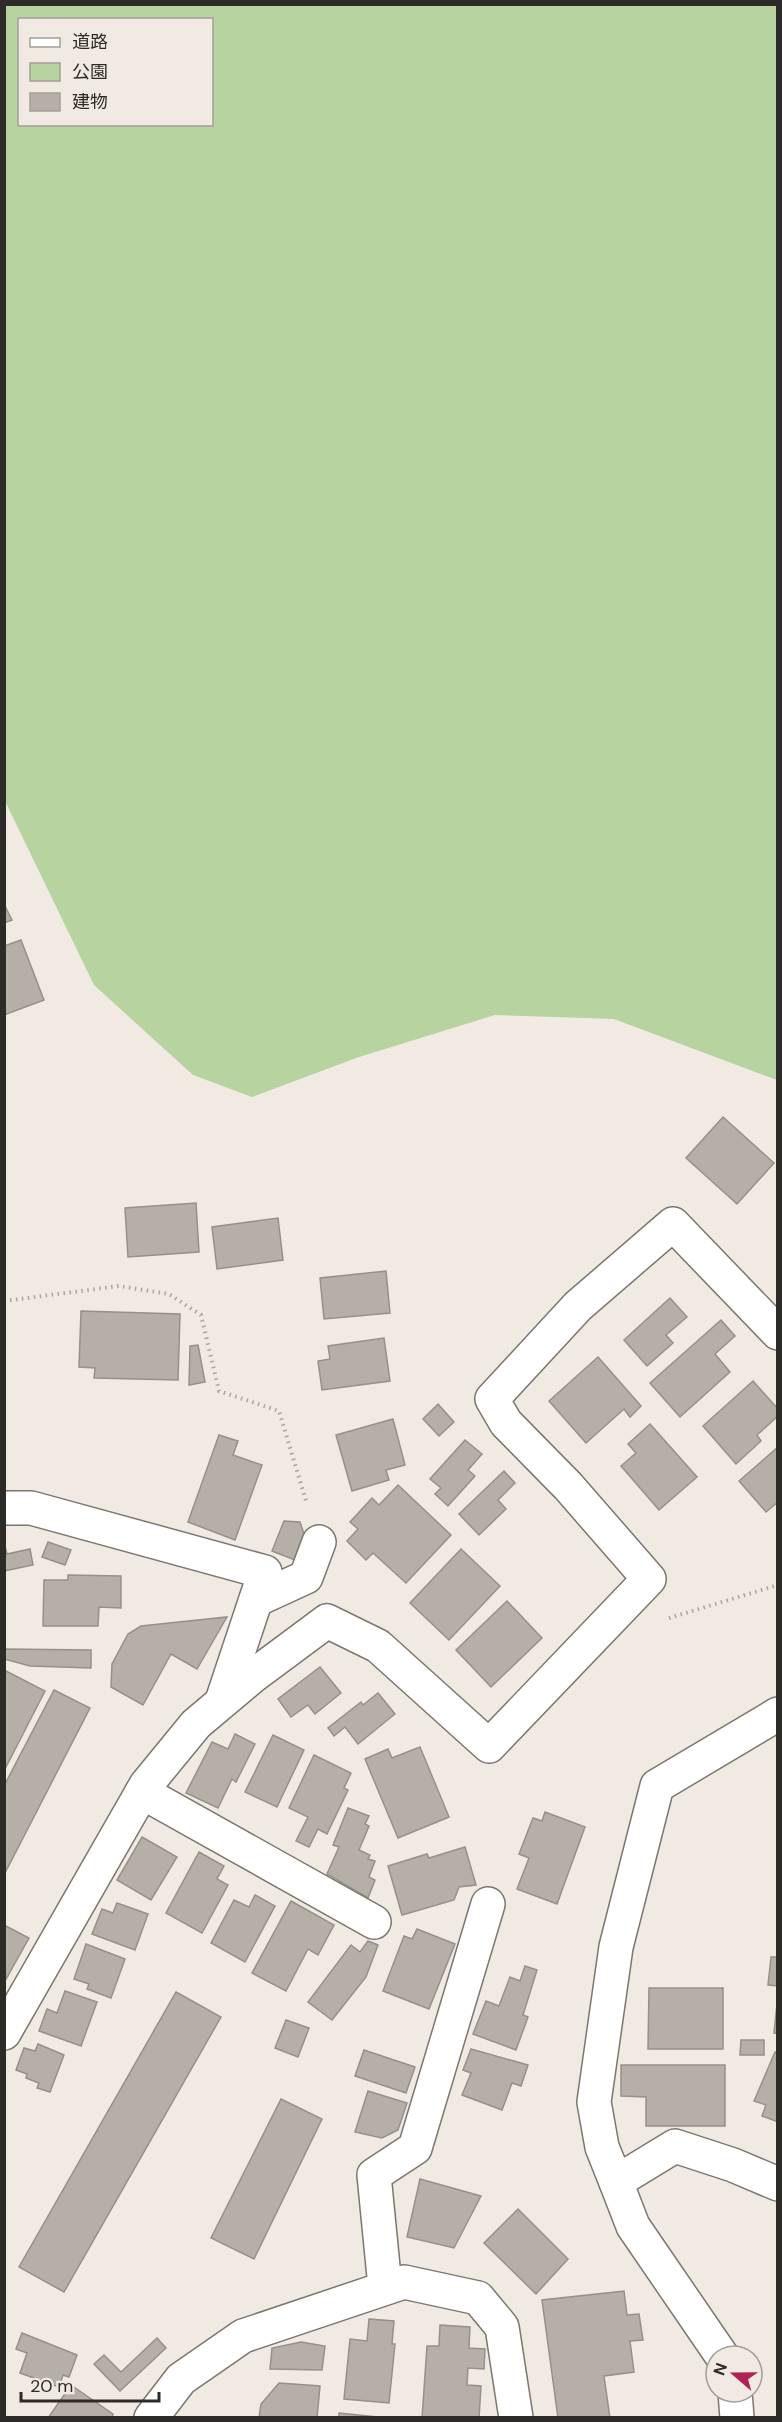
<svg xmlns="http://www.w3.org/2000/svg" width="782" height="2422" viewBox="0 0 782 2422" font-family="'DM Sans','Noto Sans JP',sans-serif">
	<rect width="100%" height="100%" fill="#f1eae3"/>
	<path fill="#b6d3a0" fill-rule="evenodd" d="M5 4 777 5V1080L614 1019 495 1015 359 1057 252 1097 193 1075 94 985 5 801ZM20 20H212V124H20Z"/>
	<g fill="#b5afa7" stroke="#969089" stroke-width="1.5">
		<path d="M4 904 12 920 4 923Z"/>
		<path d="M21 940 44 1000 4 1015V946Z"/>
		<path d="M723 1117 774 1163 737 1204 686 1158Z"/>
		<path d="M196 1203 199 1252 128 1257 125 1208Z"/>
		<path d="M278 1218 283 1260 217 1269 212 1227Z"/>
		<path d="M386 1271 390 1313 324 1319 320 1278Z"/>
		<path d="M670 1298 687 1317 666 1335 673 1343 647 1366 624 1340Z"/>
		<path d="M81 1311 180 1314 178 1380 94 1378 95 1368 79 1367Z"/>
		<path d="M721 1320 735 1336 715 1354 730 1372 680 1417 650 1383Z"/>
		<path d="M384 1338 390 1381 322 1390 318 1361 330 1359 328 1346Z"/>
		<path d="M198 1345 205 1382 189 1385 190 1346Z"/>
		<path d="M598 1357 641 1406 630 1417 624 1409 586 1443 549 1401Z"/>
		<path d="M753 1381 778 1409V1416L757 1435 761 1441 736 1464 703 1426Z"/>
		<path d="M438 1404 454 1422 439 1436 423 1419Z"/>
		<path d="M393 1419 405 1465 386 1470 389 1480 352 1491 336 1435Z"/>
		<path d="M650 1424 697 1477 659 1510 621 1466 636 1453 628 1444Z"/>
		<path d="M219 1435 238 1441 233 1455 262 1465 235 1540 188 1522Z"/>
		<path d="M465 1440 482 1454 468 1470 475 1476 448 1506 435 1494 441 1488 430 1479Z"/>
		<path d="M778 1447V1502L766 1512 739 1481Z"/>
		<path d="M504 1471 515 1483 498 1500 506 1509 479 1535 459 1514Z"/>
		<path d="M398 1485 451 1535 406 1583 373 1553 366 1560 347 1541 358 1529 350 1522 372 1498 379 1505Z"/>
		<path d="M284 1521 300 1522 304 1534 295 1560 272 1551Z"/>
		<path d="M4 1542 7 1554 30 1549 33 1565 4 1571Z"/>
		<path d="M48 1542 71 1550 65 1565 42 1557Z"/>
		<path d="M461 1549 500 1586 449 1640 410 1603Z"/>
		<path d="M68 1575 121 1576V1608L99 1607 98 1626H43L44 1580H68Z"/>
		<path d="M507 1601 542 1638 491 1687 456 1650Z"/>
		<path d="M227 1617 197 1669 171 1654 143 1705 111 1687 112 1664 128 1634 141 1626Z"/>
		<path d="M4 1649 91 1650V1668L30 1666 4 1659Z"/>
		<path d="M320 1667 341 1693 315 1714 308 1705 291 1717 278 1699Z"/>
		<path d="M4 1670 45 1691 4 1771Z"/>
		<path d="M54 1690 90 1708 4 1875V1786Z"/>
		<path d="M378 1693 395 1714 358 1744 345 1727 334 1736 328 1728 361 1702 363 1705Z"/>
		<path d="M235 1734 255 1744 236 1782 232 1779 218 1808 186 1793 212 1742 228 1749Z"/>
		<path d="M273 1735 304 1750 277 1807 245 1792Z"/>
		<path d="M420 1747 449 1817 398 1838 365 1759 388 1749 392 1758Z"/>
		<path d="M314 1755 351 1773 344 1788 348 1790 327 1834 318 1829 309 1847 296 1841 308 1817 289 1808Z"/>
		<path d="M348 1808 369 1816 365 1824 369 1826 359 1850 370 1855 368 1859 375 1861 369 1877 375 1880 368 1898 327 1874 339 1847 333 1845Z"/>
		<path d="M545 1812 585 1827 557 1904 517 1889 529 1858 519 1854 533 1818 542 1821Z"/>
		<path d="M142 1837 177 1857 151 1900 117 1880Z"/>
		<path d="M465 1847 476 1885 459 1887 454 1900 402 1915 388 1866 427 1854 429 1858Z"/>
		<path d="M199 1852 224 1866 217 1879 228 1885 202 1933 166 1913Z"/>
		<path d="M255 1895 275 1906 245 1962 211 1943 234 1900 249 1907Z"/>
		<path d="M291 1901 334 1925 318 1955 308 1949 286 1991 252 1973Z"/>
		<path d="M117 1903 148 1914 135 1950 92 1934 102 1909 113 1913Z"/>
		<path d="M4 1925 29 1938 5 1981 4 1980Z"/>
		<path d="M417 1929 455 1944 429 2009 383 1991 404 1936 412 1939Z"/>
		<path d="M368 1941 378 1945 366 1977 332 2020 308 2002 351 1945 360 1952Z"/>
		<path d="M86 1944 125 1959 111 1998 87 1989 89 1984 74 1979Z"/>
		<path d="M771 1957H778V1986L768 1985Z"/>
		<path d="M525 1966 537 1970 523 2015 528 2017 516 2050 473 2034 486 2001 499 2006 510 1977 520 1981Z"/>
		<path d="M649 1988H723V2049H648Z"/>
		<path d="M65 1991 97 2002 81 2046 39 2031 47 2009 57 2013Z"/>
		<path d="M176 1992 221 2017 64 2292 19 2267Z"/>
		<path d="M778 1994V2034L774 2033Z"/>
		<path d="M286 2020 309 2028 298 2057 275 2048Z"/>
		<path d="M741 2040H764V2055H740Z"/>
		<path d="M38 2044 64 2055 50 2092 37 2088 39 2083 26 2078 27 2074 16 2070 24 2048 35 2051Z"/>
		<path d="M471 2049 528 2065 521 2086 512 2083 502 2110 462 2095 471 2073 463 2070Z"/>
		<path d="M364 2050 415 2067 406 2093 355 2076Z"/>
		<path d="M775 2052H778V2122L762 2116 766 2105 754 2101Z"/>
		<path d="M621 2065H725V2126H646V2097L621 2096Z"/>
		<path d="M368 2091 407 2103 398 2130 382 2138 355 2132Z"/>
		<path d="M281 2099 322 2119 254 2259 211 2238Z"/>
		<path d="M420 2179 481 2196 454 2248 407 2237Z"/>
		<path d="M518 2209 568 2259 536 2294 484 2243Z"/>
		<path d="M624 2291 627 2315 639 2314 643 2340 630 2341 634 2372 604 2376 610 2418H558L542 2300Z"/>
		<path d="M369 2319 394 2321 392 2344H395L389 2403 344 2399 350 2339 367 2341Z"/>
		<path d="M440 2325 470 2327 469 2348 485 2349 484 2369 468 2368 467 2385 481 2386 479 2418H422L427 2346H439Z"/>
		<path d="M22 2333 77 2355 69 2377 63 2375 59 2387 20 2373 27 2353 16 2349Z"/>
		<path d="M157 2338 166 2348 120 2391 94 2364 104 2355 121 2372Z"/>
		<path d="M301 2342 325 2346 322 2370 270 2369 272 2348Z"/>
		<path d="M279 2383 320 2386 317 2418H259L261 2404Z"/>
		<path d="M71 2385 113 2414 112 2418H48Z"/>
		<path d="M339 2413 388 2418H339Z"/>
	</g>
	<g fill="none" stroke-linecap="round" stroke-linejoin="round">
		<g stroke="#7c766f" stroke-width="36">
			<g id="minor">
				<path d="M4 1508H31L265 1572 222 1701"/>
				<path d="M256 1600 306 1577 319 1542"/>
				<path d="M142 1792 374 1922"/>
				<path d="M4 2033 146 1785 196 1724 253 1676 327 1621 378 1646 489 1746 649 1579 568 1486 506 1423 492 1399 578 1306 673 1224 778 1333"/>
				<path d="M616 2182 602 2147 594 2102 616 1947 657 1786 778 1714"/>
				<path d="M385 2287 374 2175 415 2148 488 1904"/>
				<path d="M722 2356 633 2226 616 2182 675 2146 733 2165 778 2184"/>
				<path d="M735 2392 737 2418"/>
				<path d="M151 2418 181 2379 243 2336 404 2282 478 2298 502 2327 516 2418"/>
			</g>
		</g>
		<g stroke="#aaa5a0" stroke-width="4" stroke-dasharray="1.5 4.5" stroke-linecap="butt">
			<path d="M4 1301 119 1286 169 1294 201 1315 219 1391 279 1411 307 1504"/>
			<path d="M669 1618 778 1585"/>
		</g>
		<use href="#minor" stroke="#fff" stroke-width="33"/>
	</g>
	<rect width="782" height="2422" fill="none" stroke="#2d2b28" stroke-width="12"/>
	<rect x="18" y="18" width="195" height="108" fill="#f1eae3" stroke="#a39e98" stroke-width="1.5"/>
	<rect x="30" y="38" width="30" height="9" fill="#ffffff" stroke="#a39e98" stroke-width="1.5"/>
	<text x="72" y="48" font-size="18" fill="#2d2b28">道路</text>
	<rect x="30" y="63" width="30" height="18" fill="#b6d3a0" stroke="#a39e98" stroke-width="1.5"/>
	<text x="72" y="78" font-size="18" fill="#2d2b28">公園</text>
	<rect x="30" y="93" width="30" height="18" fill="#b5afa7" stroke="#a39e98" stroke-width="1.5"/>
	<text x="72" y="108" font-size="18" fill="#2d2b28">建物</text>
	<g transform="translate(734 2374) rotate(290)"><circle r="28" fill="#f1eae3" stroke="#a39e98" stroke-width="1.5"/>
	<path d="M0-4.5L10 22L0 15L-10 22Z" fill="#b02155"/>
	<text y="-9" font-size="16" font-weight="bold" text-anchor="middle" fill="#2d2b28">N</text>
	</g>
	<path d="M21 2392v9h138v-9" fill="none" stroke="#2d2b28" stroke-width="3"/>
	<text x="30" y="2392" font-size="18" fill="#2d2b28" stroke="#f1eae3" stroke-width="4.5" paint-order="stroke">20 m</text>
</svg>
